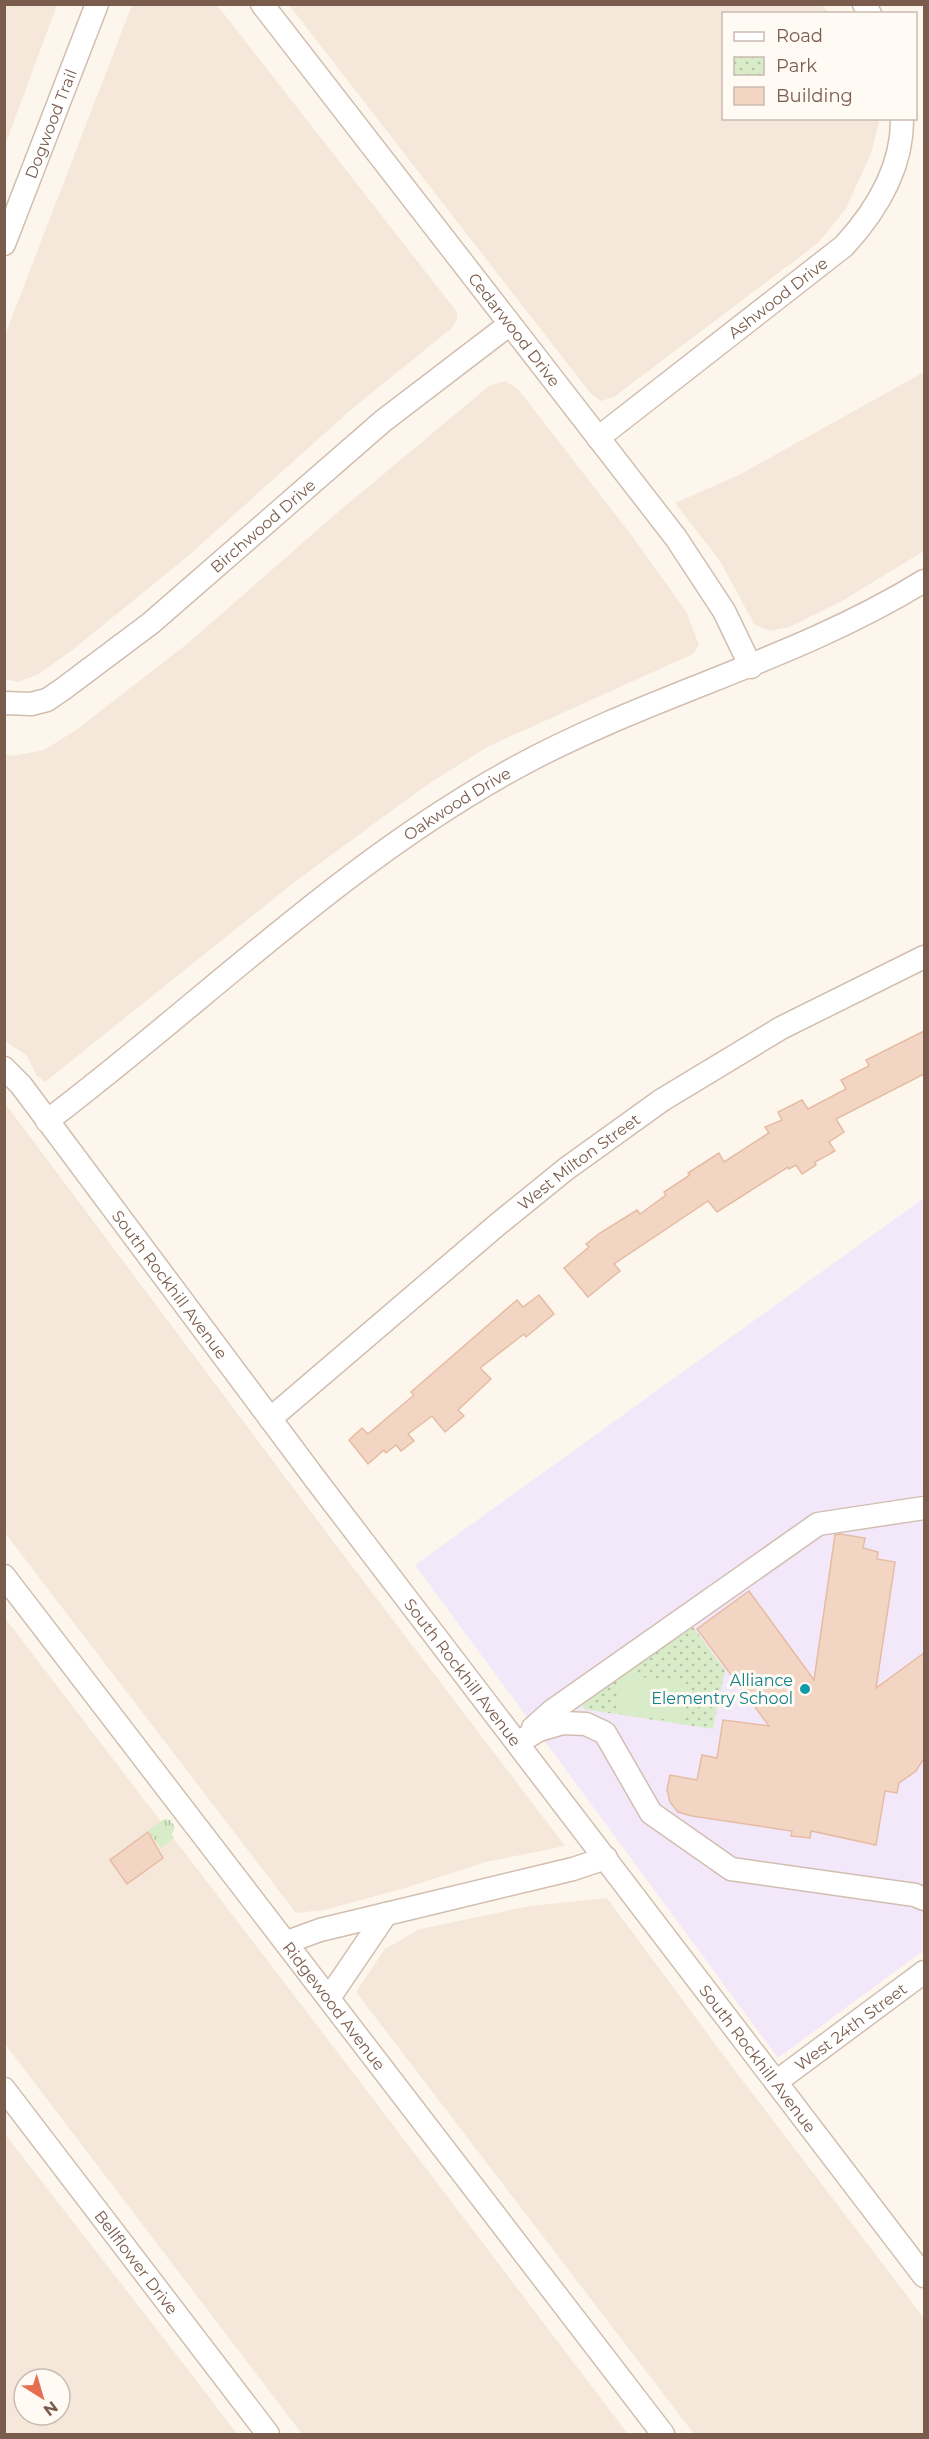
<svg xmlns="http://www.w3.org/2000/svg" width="929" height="2439" viewBox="0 0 929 2439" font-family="Montserrat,sans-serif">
	<defs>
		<pattern id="grass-tufts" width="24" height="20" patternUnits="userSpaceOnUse" patternTransform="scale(1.5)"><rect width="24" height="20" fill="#d8ecc9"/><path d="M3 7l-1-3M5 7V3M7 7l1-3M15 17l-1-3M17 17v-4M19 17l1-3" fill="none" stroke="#b4c2a5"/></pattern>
		<pattern id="park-dots" width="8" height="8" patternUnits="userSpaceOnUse" patternTransform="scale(1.5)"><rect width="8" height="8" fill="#d8ecc9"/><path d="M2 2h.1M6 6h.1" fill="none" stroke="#b4c2a5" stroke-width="1.8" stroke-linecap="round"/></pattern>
	</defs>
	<rect width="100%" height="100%" fill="#fdf6ec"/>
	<g fill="#f5e8da" fill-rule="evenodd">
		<path d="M5 4 57 5 5 145 4 5Z"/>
		<path d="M132 5H217L457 312V319L452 328 354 407 187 557 71 651 39 674 18 682 4 679 5 335Z"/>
		<path d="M289 5H822L829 13 724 14V118H878L879 122 871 154 845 210 818 243 614 397 601 401 591 394Z"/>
		<path d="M924 372V551L842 601 789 627 770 631 754 624 720 561 675 503 739 475Z"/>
		<path d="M505 381 518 389 629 532 686 611 699 645 693 654 487 747 424 787 296 881 45 1082 36 1075 27 1056 5 1041V754L12 756 44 750 76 730 187 644 331 518 489 386Z"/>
		<path d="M4 1102 339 1549 565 1846 486 1862 405 1888 324 1910 296 1913 5 1533Z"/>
		<path d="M5 1618 342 2058 628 2434H302L5 2044Z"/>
		<path d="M607 1898 733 2068 924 2318V2434H694L356 1992 385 1949 420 1929 530 1906Z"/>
		<path d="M4 2133 189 2371 237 2434H5ZM24 2379H60V2415H24Z"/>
	</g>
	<path fill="#f3e8fa" d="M924 1198V1950L778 2058 415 1565Z"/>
	<path fill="url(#grass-tufts)" d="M164 1819 170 1820 175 1827 172 1835 174 1838 161 1848 148 1831Z"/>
	<path fill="url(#park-dots)" d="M690 1623 725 1670 713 1729 583 1709 584 1700Z"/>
	<path fill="#d8ecc9" d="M622 1674 688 1684 681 1721 615 1713Z"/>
	<g fill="#f3d5c3" stroke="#e6bba3" stroke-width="1.5">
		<path d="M924 1031V1074L836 1119 844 1132 829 1142 835 1151 815 1162 816 1165 802 1174 796 1165 789 1169 788 1167 717 1212 708 1201 614 1264 620 1271 588 1297 564 1268 589 1247 586 1244 600 1233 637 1210 640 1214 666 1195 664 1192 690 1175 688 1173 719 1153 724 1162 769 1133 765 1127 782 1120 778 1112 802 1100 808 1109 846 1089 841 1080 869 1066 866 1060Z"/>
		<path d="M539 1295 554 1314 526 1337 524 1334 480 1368 491 1379 458 1410 464 1416 445 1432 432 1416 408 1434 414 1441 401 1451 396 1445 386 1453 384 1450 368 1464 349 1440 362 1428 368 1434 414 1395 411 1392 517 1300 523 1307Z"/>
		<path d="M840 1534 865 1538 863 1548 878 1552 877 1559 895 1562 876 1688 924 1653V1758L916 1771 899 1783 897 1793 885 1791 876 1845 811 1831 810 1838 791 1836 792 1831 692 1816 678 1812 670 1802 667 1790 670 1775 697 1780 702 1755 717 1758 723 1720 769 1726 697 1629 749 1591 814 1680 835 1535Z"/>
		<path d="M148 1832 163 1858 127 1884 110 1860Z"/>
	</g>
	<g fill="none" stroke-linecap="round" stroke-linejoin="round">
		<g stroke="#d1beb0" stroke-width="25">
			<g id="minor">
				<path id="s1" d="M262 4 676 538 724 611 751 667"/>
				<path d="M864 4 870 14"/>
				<path id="s2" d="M4 244 97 4"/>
				<path id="s3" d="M598 438 844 246C876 211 903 168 902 118"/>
				<path id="s4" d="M4 703 31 704 47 700 63 689 151 623 383 421 510 324"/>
				<path id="s5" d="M4 1068 21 1085 316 1480 924 2276"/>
				<path id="s6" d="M47 1121C203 1003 344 861 517 767 649 695 796 660 924 581"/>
				<path id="s7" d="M270 1419 497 1225 566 1169 662 1100 781 1028 924 957"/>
				<path id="s8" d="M4 1576 663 2434"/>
				<path d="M533 1728 552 1711 818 1524 924 1508"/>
				<path d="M517 1743 539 1730 563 1723 586 1724 605 1733 651 1813 731 1869 915 1895 924 1899"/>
				<path d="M287 1942 320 1930 573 1869 606 1858"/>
				<path d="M329 1998 386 1914"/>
				<path id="s9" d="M776 2082 924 1972"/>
				<path id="s10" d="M4 2089 268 2434"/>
			</g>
		</g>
		<use href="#minor" stroke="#fff" stroke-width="22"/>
	</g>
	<circle fill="#0f9aa8" stroke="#fffaf3" stroke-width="2" cx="805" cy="1689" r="6"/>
	<g text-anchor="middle" stroke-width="6" stroke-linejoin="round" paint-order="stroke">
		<g font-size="16" fill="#7a5c4d" stroke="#fffaf3">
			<text dy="6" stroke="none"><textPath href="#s2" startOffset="129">Dogwood Trail</textPath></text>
			<text dy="6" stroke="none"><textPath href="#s3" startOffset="228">Ashwood Drive</textPath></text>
			<text dy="6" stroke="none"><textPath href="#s1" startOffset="412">Cedarwood Drive</textPath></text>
			<text dy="6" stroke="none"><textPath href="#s4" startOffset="321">Birchwood Drive</textPath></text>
			<text dy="6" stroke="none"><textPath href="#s6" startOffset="519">Oakwood Drive</textPath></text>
			<text dy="6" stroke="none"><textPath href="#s7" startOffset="402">West Milton Street</textPath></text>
			<text dy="6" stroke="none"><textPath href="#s5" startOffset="273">South Rockhill Avenue</textPath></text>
			<text dy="6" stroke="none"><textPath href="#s5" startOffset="759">South Rockhill Avenue</textPath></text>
			<text dy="6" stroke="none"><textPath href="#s8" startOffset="542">Ridgewood Avenue</textPath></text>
			<text dy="6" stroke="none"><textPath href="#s9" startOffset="93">West 24th Street</textPath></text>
			<text dy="6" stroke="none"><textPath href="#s5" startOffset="1245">South Rockhill Avenue</textPath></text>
			<text dy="6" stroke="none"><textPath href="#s10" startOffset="218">Bellflower Drive</textPath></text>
		</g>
		<g font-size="16" fill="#0d838f" stroke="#fffaf3" text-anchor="end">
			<text x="793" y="1686">Alliance<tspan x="793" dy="18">Elementry School</tspan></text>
		</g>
	</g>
	<rect width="929" height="2439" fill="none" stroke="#7a5c4d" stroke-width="12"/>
	<rect x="722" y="12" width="195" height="108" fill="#fffaf3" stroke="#cabbb1" stroke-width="1.5"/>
	<rect x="734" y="32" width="30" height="9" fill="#ffffff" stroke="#cabbb1" stroke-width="1.5"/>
	<text x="776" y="42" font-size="18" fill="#7a5c4d">Road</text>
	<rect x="734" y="57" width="30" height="18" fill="url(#park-dots)" stroke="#cabbb1" stroke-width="1.5"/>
	<text x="776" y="72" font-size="18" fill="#7a5c4d">Park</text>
	<rect x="734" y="87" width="30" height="18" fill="#f3d5c3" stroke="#cabbb1" stroke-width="1.5"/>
	<text x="776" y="102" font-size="18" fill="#7a5c4d">Building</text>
	<g transform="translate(42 2397) rotate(143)"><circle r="28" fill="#fffaf3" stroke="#cabbb1" stroke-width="1.5"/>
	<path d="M0-4.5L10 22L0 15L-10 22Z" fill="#e76f51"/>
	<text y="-9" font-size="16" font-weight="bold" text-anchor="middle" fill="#7a5c4d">N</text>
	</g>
</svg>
